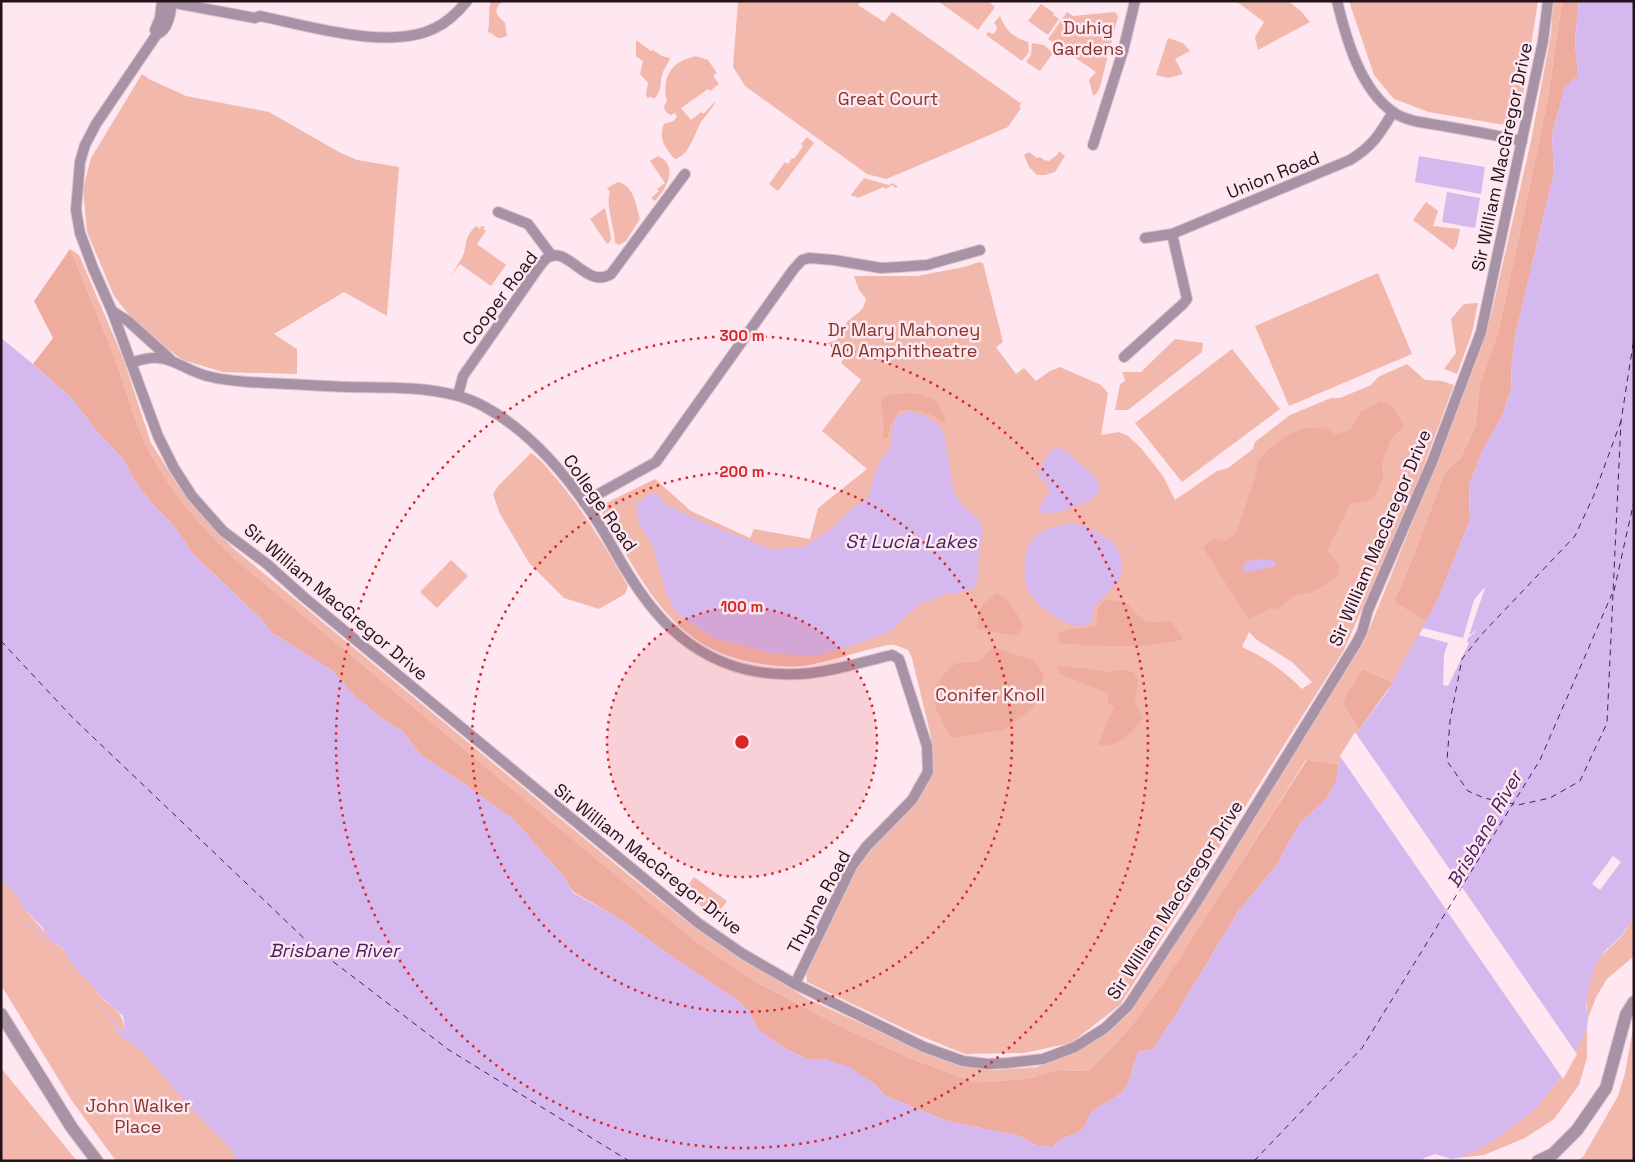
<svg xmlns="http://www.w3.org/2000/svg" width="1635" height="1162" viewBox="0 0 1635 1162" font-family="'Space Grotesk',sans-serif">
	<rect width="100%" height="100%" fill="#fee7f1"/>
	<g fill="#f2b8ac" fill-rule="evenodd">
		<path d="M491 1H506L499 4 496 11 498 16 505 23 507 36C495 41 497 35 488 32 490 24 488 7 491 1Z"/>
		<path d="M738 1H861L858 5 884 22 892 12 1020 103 1023 100 1019 106 1021 108 1008 127 908 170 886 179 867 174 745 86 733 67Z"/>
		<path d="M938 1H992L990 3 995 7 978 30Z"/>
		<path d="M1236 1H1288L1301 11 1310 22 1258 50 1255 37 1264 22Z"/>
		<path d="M1349 1H1538L1521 108 1516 127 1429 112 1394 99 1374 75Z"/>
		<path d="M1553 1H1562L1548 97 1527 199 1498 333 1480 384 1475 428 1460 459 1445 472 1414 554 1394 602 1426 622 1393 682 1362 669 1342 702 1359 730 1339 764 1306 760C1272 814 1238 867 1203 921 1169 974 1136 1030 1087 1071L1057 1070 1026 1079 987 1082 972 1081 912 1059 848 1030 758 983 694 940 235 559C205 530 178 501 157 465 137 433 128 394 115 359 101 322 85 285 70 249L79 255 123 358 151 443 177 484 204 518 233 548 631 877 695 928 735 955 808 999 922 1051 962 1066 995 1070 1037 1067 1077 1051 1107 1031 1216 878 1364 642 1443 447 1477 359 1491 315 1531 141 1551 34Z"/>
		<path d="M1041 4 1054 13 1053 15 1059 19 1048 35 1028 21Z"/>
		<path d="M1067 12 1073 16 1115 12 1118 16 1100 87 1097 93 1093 96 1089 80 1096 72 1048 39Z"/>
		<path d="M1000 16C1006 31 1013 37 1028 42L1029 52 1022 61 986 35 988 32 993 34 996 31 997 27 994 23Z"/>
		<path d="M1168 38 1183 43 1190 51 1175 59 1183 74 1168 78 1156 75Z"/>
		<path d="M636 40 651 51 653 50 662 56 670 58C669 63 665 67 663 72 659 82 663 91 654 99L652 97 647 98 646 94 648 83 640 74 643 61 636 56Z"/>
		<path d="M1032 43 1044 45 1053 53 1040 71 1026 62 1031 55Z"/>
		<path d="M695 56 708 60 717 73 713 76 719 84 710 91 708 89 681 108 691 120 701 112 703 114 716 101C712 110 705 115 700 124 694 135 689 156 675 159 665 149 658 137 664 124L673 121 677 117 675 113 671 115C664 112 662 107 667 101 663 86 666 70 680 62 684 59 691 58 695 56Z"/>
		<path d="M142 74 149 79 186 96 269 112 339 152 357 160 399 167 387 316 344 292 274 334 297 349V374L223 372 183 360 142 331 114 296 87 232 83 189 91 158Z"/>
		<path d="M807 137 814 143 778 191 769 184 785 162 788 164 792 158 794 159 803 146 801 144Z"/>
		<path d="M1059 151 1065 156 1055 172 1045 175H1037L1029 167 1024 155 1029 152 1037 158 1040 157 1044 160 1049 161 1057 155Z"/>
		<path d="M658 156C679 165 667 189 655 201L651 198 659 191 657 189 665 183 650 161Z"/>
		<path d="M864 178 889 185 893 183 898 187 895 188 893 185 885 189 884 187 858 198 855 196 854 197 851 195Z"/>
		<path d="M618 182C634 185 636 206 640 219L626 241 619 245 615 243C615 228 605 205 610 192L607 188Z"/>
		<path d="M1426 202 1438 211 1433 226 1460 229 1457 245 1453 250 1413 220Z"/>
		<path d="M605 208 611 237 610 242 607 244 590 219Z"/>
		<path d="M476 226 480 229 481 226 485 227 483 229 486 231 477 244 506 265 491 286 460 264 451 276C455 269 461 260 464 253 467 240 465 237 476 226Z"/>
		<path d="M979 262 983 263 1003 342 996 347 1016 374 1024 368 1036 381 1050 371 1060 367 1101 385 1108 393 1101 435 1119 432 1128 436 1141 448 1163 476 1175 500 1217 471 1228 468 1253 449 1255 442 1290 415 1331 398H1340L1371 385 1378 377 1407 364 1425 380 1442 381 1454 385 1417 483 1344 650 1120 1005 1071 1043 1024 1053 965 1054 913 1033 807 982 806 968 856 867 911 807 931 776V737L912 658 908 650C902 648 895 644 890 645 884 645 877 648 871 649 851 654 830 661 809 665 792 668 773 666 756 663 670 649 641 578 601 511L602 505 655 479 691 511 750 538 754 529 810 539 818 508 867 469 822 431 861 380 841 363 846 355 827 343 837 340C840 334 843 326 848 321 856 314 864 311 866 299L859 290 854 276H917L964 267ZM1249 632 1257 640 1292 662 1312 682 1302 689C1284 671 1265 657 1242 647Z"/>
		<path d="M1378 273 1412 354 1289 406 1255 326Z"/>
		<path d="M1478 303 1472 333 1457 374 1444 369 1456 353 1451 319 1464 304Z"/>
		<path d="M1175 339 1203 343 1202 352 1128 410H1115L1120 384 1124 382 1125 380 1122 372H1141Z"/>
		<path d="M1232 349 1280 409 1182 482 1135 423Z"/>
		<path d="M531 453C541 459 548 469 555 477 584 511 606 548 628 586L625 594 599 609 564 598 529 563 499 512 493 494 499 485Z"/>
		<path d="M451 560 468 576 437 608 420 592Z"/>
		<path d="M694 877 727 901 715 917 683 892Z"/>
		<path d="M1 881 16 894 24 909 57 945 63 948C68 961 78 969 87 979 92 984 95 990 99 995 113 1010 120 1006 125 1029L120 1032 115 1021 105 1014 114 1022 119 1035 141 1050 190 1106 225 1143 250 1161H116L72 1101 1 985Z"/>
		<path d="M1634 917V956L1607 979 1596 997 1588 1019C1585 1002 1587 982 1595 966 1601 954 1612 946 1621 937 1626 931 1629 923 1634 917Z"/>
		<path d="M1634 1023V1161H1577L1583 1157 1618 1096 1625 1073Z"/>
		<path d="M1587 1028V1058L1579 1085 1554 1119 1525 1138 1484 1155 1457 1158 1493 1141 1535 1109 1561 1077 1581 1042Z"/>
		<path d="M1 1068 77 1161H1Z"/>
	</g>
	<g fill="#eeac9f">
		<path d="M1562 1H1579L1575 41 1578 76 1565 87 1552 135 1554 173 1516 332 1512 360 1511 390 1502 416 1483 450 1469 485 1470 520 1438 599 1426 622 1394 602 1414 554 1445 472 1460 459 1475 428 1480 384 1498 333 1527 199 1548 97Z"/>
		<path d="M70 249C85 285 101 322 115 359 128 394 137 433 157 465 178 501 205 530 235 559L694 940 758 983 848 1030 912 1059 972 1081 987 1082 1026 1079 1057 1070 1087 1071C1136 1030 1169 974 1203 921 1238 867 1272 814 1307 760L1339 764 1336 782 1327 798 1300 823 1277 864 1238 912 1178 1011 1153 1049 1138 1052C1133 1064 1130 1087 1120 1094 1111 1101 1100 1105 1091 1113 1086 1119 1087 1128 1079 1132 1067 1138 1063 1135 1053 1147L1038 1146 1019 1136 947 1121 884 1095 875 1084 824 1059H807L786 1049 758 1030 748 1010 734 998 677 960 618 918 572 891 565 878 514 820 460 781 422 756 402 731 381 718 354 695 333 671 272 633 261 619 192 553 174 526 154 506 136 483 122 458 99 434 72 399 33 364 53 338 34 301Z"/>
		<path d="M890 394C920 393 940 391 946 425 931 413 918 409 899 410L890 426 888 438H883L884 421 881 410 882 399Z"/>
		<path d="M1380 401 1393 407 1404 426 1390 441 1382 464 1383 478 1373 499 1350 504 1327 551 1339 565 1338 577 1312 592 1294 596 1277 610 1272 607 1249 619 1203 548 1214 538 1226 541 1236 533 1255 478 1258 461 1269 449 1284 437 1305 428 1325 427 1335 434 1350 430 1361 412Z"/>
		<path d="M997 593C1009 599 1019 615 1023 628L1015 636 977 628C979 606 980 606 997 593Z"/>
		<path d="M1107 599 1128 604C1143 623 1147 624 1171 621L1183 639C1142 650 1098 646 1057 643L1058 633 1072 629 1096 627 1098 607Z"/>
		<path d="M996 648 1033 660 1044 675 1033 708 1004 730 951 738C933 702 921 693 956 663 962 663 975 663 980 660 988 655 985 650 996 648Z"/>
		<path d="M1058 666 1090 669 1107 672 1123 670 1134 672 1138 680 1135 703 1143 718C1130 733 1120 748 1098 745L1114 707 1107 703 1109 694 1058 673Z"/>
		<path d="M1362 669 1393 682 1359 730 1342 702Z"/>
	</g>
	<g fill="#d4b8ee">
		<path d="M1579 1H1634V917L1621 936 1605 951 1595 966 1589 986 1586 1006 1588 1019 1587 1028 1581 1042 1561 1077 1535 1109 1493 1141 1477 1150 1457 1158 1452 1159 1435 1154 1424 1158 1422 1161H237L230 1148 190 1107 141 1050 119 1035 114 1022 85 994 58 957 45 944 39 931 23 923 7 896 1 890 7 896 23 922 40 930 43 935 46 944 58 956 85 994 115 1021 120 1032 125 1029 123 1016 111 1005 100 996 88 980 76 969 66 955 63 948 49 940 43 928 24 909 16 894 1 881V338L33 364 72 399 99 434 122 458 136 483 154 506 174 526 192 553 261 619 272 633 333 671 354 695 381 718 402 731 422 756 460 781 514 820 565 878 572 892 618 918 677 960 734 998 748 1010 758 1030 786 1049 807 1059H824L849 1067 875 1084 884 1095 947 1121 1019 1136 1038 1146 1053 1147C1063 1135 1067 1138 1079 1132 1087 1128 1086 1119 1091 1113 1100 1105 1111 1101 1120 1094 1130 1087 1133 1064 1138 1052L1153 1049 1178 1011 1238 912 1277 864 1300 823 1327 798 1336 782 1339 764 1359 730 1387 692 1438 599 1470 520 1469 485 1483 450 1502 416 1511 390 1512 360 1516 332 1554 173 1552 135 1565 87 1578 76 1575 41Z"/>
		<path d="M1419 156 1485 167 1481 194 1415 182Z"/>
		<path d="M1447 192 1480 198 1475 228 1442 222Z"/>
		<path d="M907 412 920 413 939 425 944 434 954 493 963 506 977 518 982 526 983 535 979 552 977 583 973 589 958 593 944 594 936 599 921 603 889 632 845 648 815 656 768 653 750 647 723 641 710 636 686 620 676 611 667 595 653 546 639 524 636 504 650 493H656L665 504 698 520 771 549 803 547 831 529 854 507 869 497C872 484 875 471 881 460 884 455 888 452 890 447 895 432 887 418 907 412Z"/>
		<path d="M1057 448C1066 448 1072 457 1079 463 1085 468 1097 476 1099 485 1102 502 1058 514 1045 514L1040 511 1041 503 1049 493C1048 484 1044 480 1037 474L1051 450Z"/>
		<path d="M1068 524 1085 525 1093 530 1110 540 1116 546 1121 558 1122 567 1120 580 1094 607 1091 623C1074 636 1035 605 1028 590 1024 582 1024 572 1025 563 1027 534 1042 529 1068 524Z"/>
		<path d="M1263 559 1275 561 1276 566 1250 572 1242 570 1246 561Z"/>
	</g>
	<g fill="#fee7f1">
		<path d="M1484 588H1485L1469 635 1477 630 1468 638 1467 642 1469 643 1448 686 1443 685 1444 655 1448 643 1419 635 1423 628 1463 638 1474 600Z"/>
		<path d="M1355 732 1577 1054 1563 1079 1340 756Z"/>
		<path d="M1613 856 1621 862 1600 890 1592 884Z"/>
	</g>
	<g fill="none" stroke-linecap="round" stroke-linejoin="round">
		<g stroke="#431f5e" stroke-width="1" stroke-dasharray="6 5" stroke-linecap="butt">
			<path d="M1621 421 1594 495 1575 536 1481 635 1462 659 1450 721 1447 761 1468 791 1484 798 1518 805 1550 798 1580 781 1607 723 1621 421 1634 338"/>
			<path d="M1614 591 1634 501"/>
			<path d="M1 641 73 718 310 944 449 1050 629 1161"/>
			<path d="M1254 1161 1362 1048 1540 760 1612 594"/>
		</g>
		<g stroke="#dac5ce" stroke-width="12">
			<g id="minor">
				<path d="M164 1 255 18 260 16C308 26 390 51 435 28 448 22 458 12 467 1"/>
				<path d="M171 1C172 11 168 31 157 34L96 124 85 145 80 162 76 210 80 233 93 268 112 311 158 436 174 468 192 496 223 531 267 564 305 598 698 923 743 954 795 984 924 1047 963 1061 988 1064 1007 1063 1043 1059 1075 1047 1105 1028 1128 1006 1196 903 1357 642 1362 632 1368 610 1432 462 1481 332 1543 41 1548 1"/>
				<path d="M1337 1C1346 38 1360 89 1393 112 1407 122 1427 123 1444 126 1470 131 1497 135 1522 141"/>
				<path d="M157 34 155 30 160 18 162 1"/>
				<path d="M1093 145 1123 51 1135 1"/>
				<path d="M498 212 528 224 552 256"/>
				<path d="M1145 238 1172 234 1350 160C1373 146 1379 135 1393 112"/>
				<path d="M112 311 128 321 170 359"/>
				<path d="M1124 357 1183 304 1187 299 1172 234"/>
				<path d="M131 363C169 349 175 367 207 376 226 381 245 382 265 383 293 384 321 386 349 387 392 388 447 385 485 407 533 433 570 479 599 524 613 547 625 571 641 593 679 648 732 678 800 674 831 672 862 662 892 655L899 659 927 746 928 772 912 800 866 847 852 866 795 984"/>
				<path d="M458 395 463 376 537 270C540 266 543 261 547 258 568 244 586 290 611 274L685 174"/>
				<path d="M584 502 656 462 793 270 802 260 809 258 834 260 881 268 899 267 927 265 980 250"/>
			</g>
		</g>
		<g stroke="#dac5ce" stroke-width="14">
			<g id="tertiary">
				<path d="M1 1014 72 1128 97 1161"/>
				<path d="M1538 1161 1553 1154 1577 1130 1606 1088 1626 1015 1634 1002"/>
			</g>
		</g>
		<use href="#minor" stroke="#a893a6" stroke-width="10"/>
		<use href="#tertiary" stroke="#a893a6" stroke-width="12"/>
	</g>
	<circle cx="742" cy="742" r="135" fill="#d62828" fill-opacity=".12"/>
	<g fill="none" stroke="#d62828" stroke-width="2.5" stroke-dasharray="2.5 5">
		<circle cx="742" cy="742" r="135"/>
		<circle cx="742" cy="742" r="270"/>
		<circle cx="742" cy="742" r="406"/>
	</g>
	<g text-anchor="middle" stroke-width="5" stroke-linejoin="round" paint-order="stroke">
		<g font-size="18" fill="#843629" stroke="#fee7f1">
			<text x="1088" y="34">Duhig<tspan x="1088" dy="21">Gardens</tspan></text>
			<text x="888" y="105">Great Court</text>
			<text x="904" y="336">Dr Mary Mahoney<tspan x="904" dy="21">AO Amphitheatre</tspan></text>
			<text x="990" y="701">Conifer Knoll</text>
			<text x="138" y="1112">John Walker<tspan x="138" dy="21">Place</tspan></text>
		</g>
		<g font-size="18" fill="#201319" stroke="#fee7f1">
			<text transform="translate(1502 157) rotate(-78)" y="6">Sir William MacGregor Drive</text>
			<text transform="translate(1273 175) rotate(-22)" y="6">Union Road</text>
			<text transform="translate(500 298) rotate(-53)" y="6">Cooper Road</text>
			<text transform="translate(600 503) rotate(55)" y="6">College Road</text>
			<text transform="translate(1380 538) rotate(-67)" y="6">Sir William MacGregor Drive</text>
			<text transform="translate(336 602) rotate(40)" y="6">Sir William MacGregor Drive</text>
			<text transform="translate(648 859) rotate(38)" y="6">Sir William MacGregor Drive</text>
			<text transform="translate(1175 900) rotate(-57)" y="6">Sir William MacGregor Drive</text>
			<text transform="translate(819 902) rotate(-62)" y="6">Thynne Road</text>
		</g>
		<g font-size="19" font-style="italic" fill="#431f5e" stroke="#fee7f1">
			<text x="911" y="548">St Lucia Lakes</text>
			<text transform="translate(1484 829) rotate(-60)" y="7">Brisbane River</text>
			<text x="334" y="957">Brisbane River</text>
		</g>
	</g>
	<circle cx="742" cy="742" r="8" fill="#d62828" stroke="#fee7f1" stroke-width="2.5"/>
	<g font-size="15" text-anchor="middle" font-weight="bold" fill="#d62828" stroke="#fee7f1" stroke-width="5" stroke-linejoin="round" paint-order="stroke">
		<text x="742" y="341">300 m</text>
		<text x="742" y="477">200 m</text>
		<text x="742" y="612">100 m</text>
	</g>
	<rect width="1635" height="1162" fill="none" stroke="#201319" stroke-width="5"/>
</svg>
